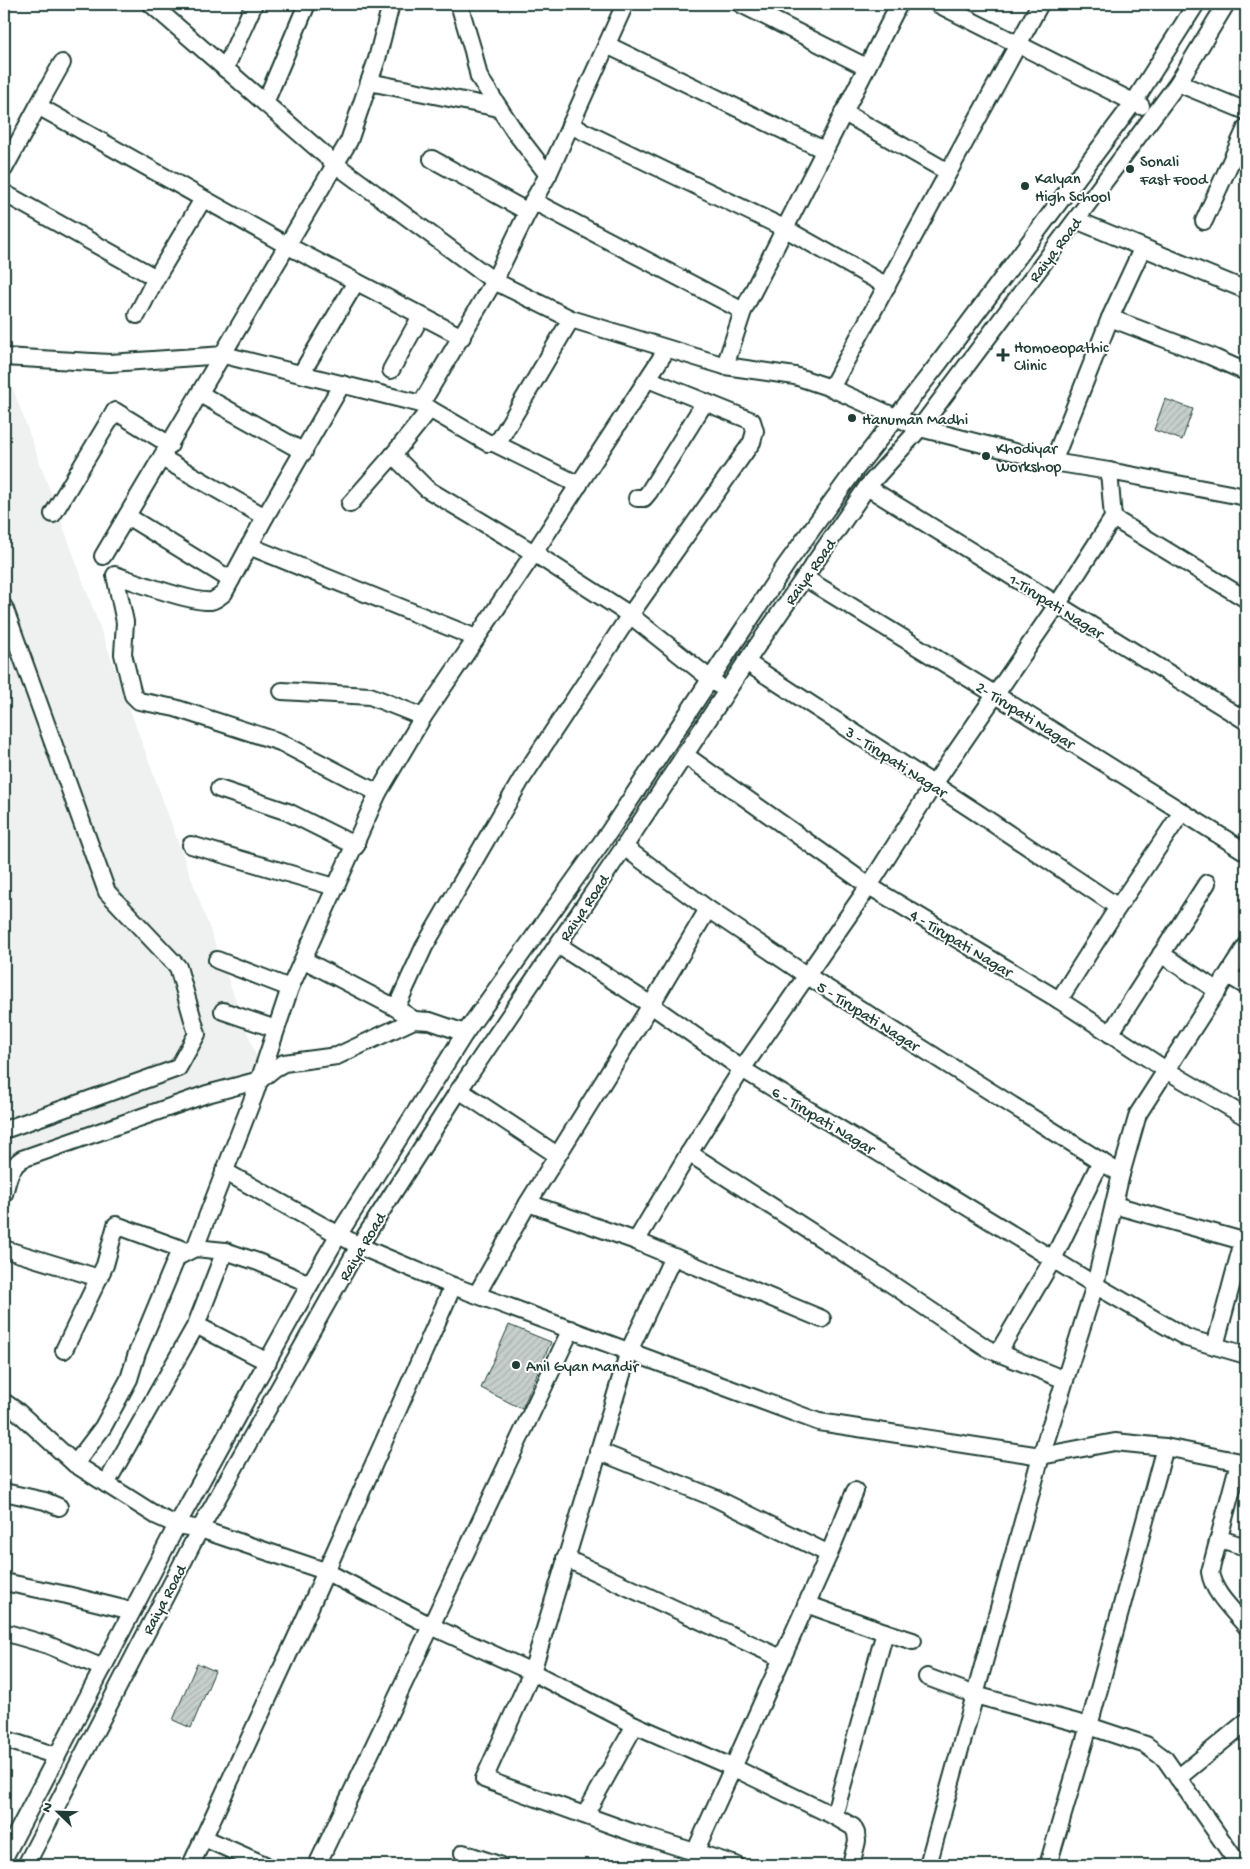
<svg xmlns="http://www.w3.org/2000/svg" width="1250" height="1869" viewBox="0 0 1250 1869" font-family="'Gochi Hand',sans-serif">
	<defs>
		<pattern id="building-hatch" width="6" height="6" patternUnits="userSpaceOnUse" patternTransform="scale(1.25)"><rect width="6" height="6" fill="#c7cfcc"/><path d="M-1 1l2-2M0 6l6-6M5 7l2-2" fill="none" stroke="#aab3b0"/></pattern>
	</defs>
	<rect width="100%" height="100%" fill="#fff"/>
	<filter id="ink" filterUnits="userSpaceOnUse"><feTurbulence type="fractalNoise" baseFrequency=".02" numOctaves="2"/><feDisplacementMap in="SourceGraphic" scale="10" xChannelSelector="R" yChannelSelector="G"/><feConvolveMatrix kernelMatrix="1 2 1 2 8 2 1 2 1" color-interpolation-filters="sRGB"/></filter>
	<g filter="url(#ink)">
		<path fill="#eef1f0" d="M4 364 263 1075 4 1162Z"/>
		<g fill="url(#building-hatch)" stroke="#1f3d34">
			<path d="M1165 399 1193 409 1182 440 1154 430Z"/>
			<path d="M509 1325 551 1342 522 1409 481 1388Z"/>
			<path d="M197 1663 215 1671 191 1728 173 1720Z"/>
		</g>
		<g fill="none" stroke-linecap="round" stroke-linejoin="round">
			<g stroke="#1f3d34" stroke-width="20">
				<g id="minor">
					<path d="M151 4 335 164 494 281 571 319 725 366 795 376 831 388 920 428 1053 462 1109 471 1246 497"/>
					<path d="M459 4 473 51 479 77 515 132 548 175"/>
					<path d="M741 4 866 67"/>
					<path d="M938 4 1141 106"/>
					<path d="M607 45 824 150"/>
					<path d="M225 69 254 4"/>
					<path d="M369 82 499 108"/>
					<path d="M1178 83 1246 111"/>
					<path d="M265 103 307 4"/>
					<path d="M38 106 62 63"/>
					<path d="M843 112 948 172"/>
					<path d="M570 125 784 228 887 286"/>
					<path d="M432 159 528 212"/>
					<path d="M4 169 38 106 288 246 462 337"/>
					<path d="M4 193 156 278 203 199"/>
					<path d="M533 201 743 311 725 366"/>
					<path d="M1076 220 1246 290"/>
					<path d="M1204 221 1246 128"/>
					<path d="M1142 249 1110 318 1210 356 1246 372"/>
					<path d="M743 311 899 4"/>
					<path d="M137 315 156 278"/>
					<path d="M4 357 110 363 224 355 421 404 494 281 533 201 548 175 625 4"/>
					<path d="M391 370 421 316"/>
					<path d="M301 374 356 282"/>
					<path d="M831 388 1040 4"/>
					<path d="M200 394 304 452"/>
					<path d="M421 404 488 443H494L500 439 571 319"/>
					<path d="M430 409 393 455 427 489 534 553 630 615 718 685"/>
					<path d="M494 443 579 485"/>
					<path d="M162 458 265 517 224 593C220 596 216 600 211 601 192 603 136 582 115 575L125 622 123 654 133 695 139 701 175 708 280 742 378 793"/>
					<path d="M1053 462 1110 318"/>
					<path d="M867 487 1246 721"/>
					<path d="M637 498H644L649 492 705 402"/>
					<path d="M350 504 393 455"/>
					<path d="M53 514 115 411 170 445"/>
					<path d="M127 516 231 580"/>
					<path d="M265 517 342 384"/>
					<path d="M1113 518 1246 599"/>
					<path d="M249 546 476 638"/>
					<path d="M103 556 349 141 377 59 391 4"/>
					<path d="M805 578 996 695 1246 852"/>
					<path d="M4 607 107 892 178 967 197 1034 178 1068 4 1130"/>
					<path d="M746 662 976 812 1118 907"/>
					<path d="M282 691 370 696 423 717"/>
					<path d="M685 755 869 886 1059 1000 1166 1070 1246 1117"/>
					<path d="M219 789 288 812 356 846"/>
					<path d="M191 845 335 887"/>
					<path d="M624 847 708 909 806 975 1121 1174"/>
					<path d="M558 945 651 1005 742 1069 1095 1285 1187 1338 1246 1355"/>
					<path d="M1161 954 1218 991"/>
					<path d="M217 960 290 988"/>
					<path d="M304 960 396 1008"/>
					<path d="M1228 975 1246 986"/>
					<path d="M1059 1000 1118 907 1182 812"/>
					<path d="M223 1011 276 1029"/>
					<path d="M414 1020 396 1008 424 947 521 780 630 615 752 442 755 431 752 421 648 379"/>
					<path d="M1110 1034 1207 883"/>
					<path d="M459 1090 557 1155"/>
					<path d="M224 1171 359 1246 453 1286 819 1422 1041 1456 1115 1442 1165 1447 1246 1463"/>
					<path d="M4 1194C8 1180 9 1168 22 1159L207 1094 260 1080 275 1068 284 1063 337 1056 414 1020 430 1021 465 1033"/>
					<path d="M528 1203 636 1241 689 1153"/>
					<path d="M1114 1205 1243 1241 1215 1346"/>
					<path d="M636 1241 822 1319"/>
					<path d="M195 1248 255 1093 290 988 378 793 423 717 534 553 667 349"/>
					<path d="M4 1249 99 1278"/>
					<path d="M673 1257 629 1351 532 1672 484 1779 631 1832 736 1865"/>
					<path d="M477 1294 528 1203 651 1005 708 909"/>
					<path d="M196 1325 268 1362"/>
					<path d="M64 1350 105 1265 116 1225 187 1251"/>
					<path d="M998 1353 1053 1259 1101 1161"/>
					<path d="M1065 1380 986 1348 878 1275 689 1153 742 1069 869 886 934 784 1057 605 1113 518 1109 471"/>
					<path d="M4 1402 17 1411 75 1464 157 1516 177 1525 200 1529 325 1571 431 1626 532 1672 635 1725 734 1768 834 1816 853 1827 856 1833 857 1841 851 1865"/>
					<path d="M598 1451 715 1498 829 1554"/>
					<path d="M1239 1462 1210 1572C1213 1593 1233 1610 1246 1626"/>
					<path d="M75 1464 103 1427 129 1379 137 1353 177 1257 195 1248 225 1251 258 1262 310 1284"/>
					<path d="M106 1484 196 1325 225 1251"/>
					<path d="M4 1492 45 1501 59 1507"/>
					<path d="M1220 1539 1246 1547"/>
					<path d="M565 1558 781 1658"/>
					<path d="M4 1582 67 1595 132 1611"/>
					<path d="M806 1604 885 1632 913 1641"/>
					<path d="M4 1632 48 1645 103 1668"/>
					<path d="M927 1677 975 1695 1089 1726 1146 1745 1165 1759 1239 1865"/>
					<path d="M4 1739 57 1756"/>
					<path d="M1178 1778 1246 1722"/>
					<path d="M585 1815 635 1725"/>
					<path d="M834 1816 885 1632"/>
					<path d="M204 1838 265 1865"/>
					<path d="M695 1852 829 1554 855 1491"/>
					<path d="M463 1853 499 1865"/>
					<path d="M4 1858 177 1525 310 1284 339 1234 465 1033 609 832 786 565 854 471 939 363 1134 102 1196 4"/>
					<path d="M26 1865 200 1529 359 1246 459 1090 624 847 746 662 867 487 920 428 1178 83 1226 4"/>
					<path d="M191 1865 307 1614 453 1286"/>
					<path d="M317 1865 431 1626 571 1329"/>
					<path d="M928 1865 1041 1456 1095 1285 1121 1174 1138 1114 1246 946"/>
					<path d="M1048 1865 1089 1726 1165 1447"/>
				</g>
			</g>
			<use href="#minor" stroke="#fff" stroke-width="16"/>
		</g>
	</g>
	<g fill="#1f3d34" stroke="#fff" stroke-width="2">
		<circle cx="1130" cy="169" r="5"/>
		<circle cx="1025" cy="186" r="5"/>
		<path d="M1000.5 347.5h5v5h5v5h-5v5h-5v-5h-5v-5h5z"/>
		<circle cx="852" cy="418" r="5"/>
		<circle cx="986" cy="456" r="5"/>
		<circle cx="516" cy="1365" r="5"/>
	</g>
	<g text-anchor="middle" stroke-width="4" stroke-linejoin="round" paint-order="stroke">
		<g font-size="16" fill="#1f3d34" stroke="#fff" text-anchor="start">
			<text x="1140" y="166">Sonali<tspan x="1140" dy="18">Fast Food</tspan></text>
			<text x="1035" y="183">Kalyan<tspan x="1035" dy="18">High School</tspan></text>
			<text x="1014" y="352">Homoeopathic<tspan x="1014" dy="18">Clinic</tspan></text>
			<text x="862" y="424">Hanuman Madhi</text>
			<text x="996" y="453">Khodiyar<tspan x="996" dy="18">Workshop</tspan></text>
			<text x="526" y="1371">Anil Gyan Mandir</text>
		</g>
		<g font-size="16" fill="#1f3d34" stroke="#fff">
			<text transform="translate(1054 249) rotate(-53)" y="6">Raiya Road</text>
			<text transform="translate(809 571) rotate(-55)" y="6">Raiya Road</text>
			<text transform="translate(1057 605) rotate(32)" y="6">1-Tirupati Nagar</text>
			<text transform="translate(1026 714) rotate(32)" y="6">2- Tirupati Nagar</text>
			<text transform="translate(897 761) rotate(33)" y="6">3 - Tirupati Nagar</text>
			<text transform="translate(583 907) rotate(-56)" y="6">Raiya Road</text>
			<text transform="translate(962 942) rotate(31)" y="6">4 - Tirupati Nagar</text>
			<text transform="translate(869 1015) rotate(32)" y="6">5 - Tirupati Nagar</text>
			<text transform="translate(824 1119) rotate(31)" y="6">6 - Tirupati Nagar</text>
			<text transform="translate(361 1246) rotate(-59)" y="6">Raiya Road</text>
			<text transform="translate(163 1599) rotate(-62)" y="6">Raiya Road</text>
		</g>
	</g>
	<rect width="1250" height="1869" fill="none" stroke="#fff" stroke-width="20"/>
	<rect x="10" y="10" width="1230" height="1849" fill="none" stroke="#1f3d34" stroke-width="2" filter="url(#ink)"/>
	<g transform="translate(58 1812) rotate(293)" stroke="#ffffff" stroke-width="4" paint-order="stroke">
	<path d="M0-4L9 19L0 12L-9 19Z" fill="#1f3d34"/>
	<text y="-8" font-size="14" font-weight="bold" text-anchor="middle" fill="#1f3d34">N</text>
	</g>
</svg>
